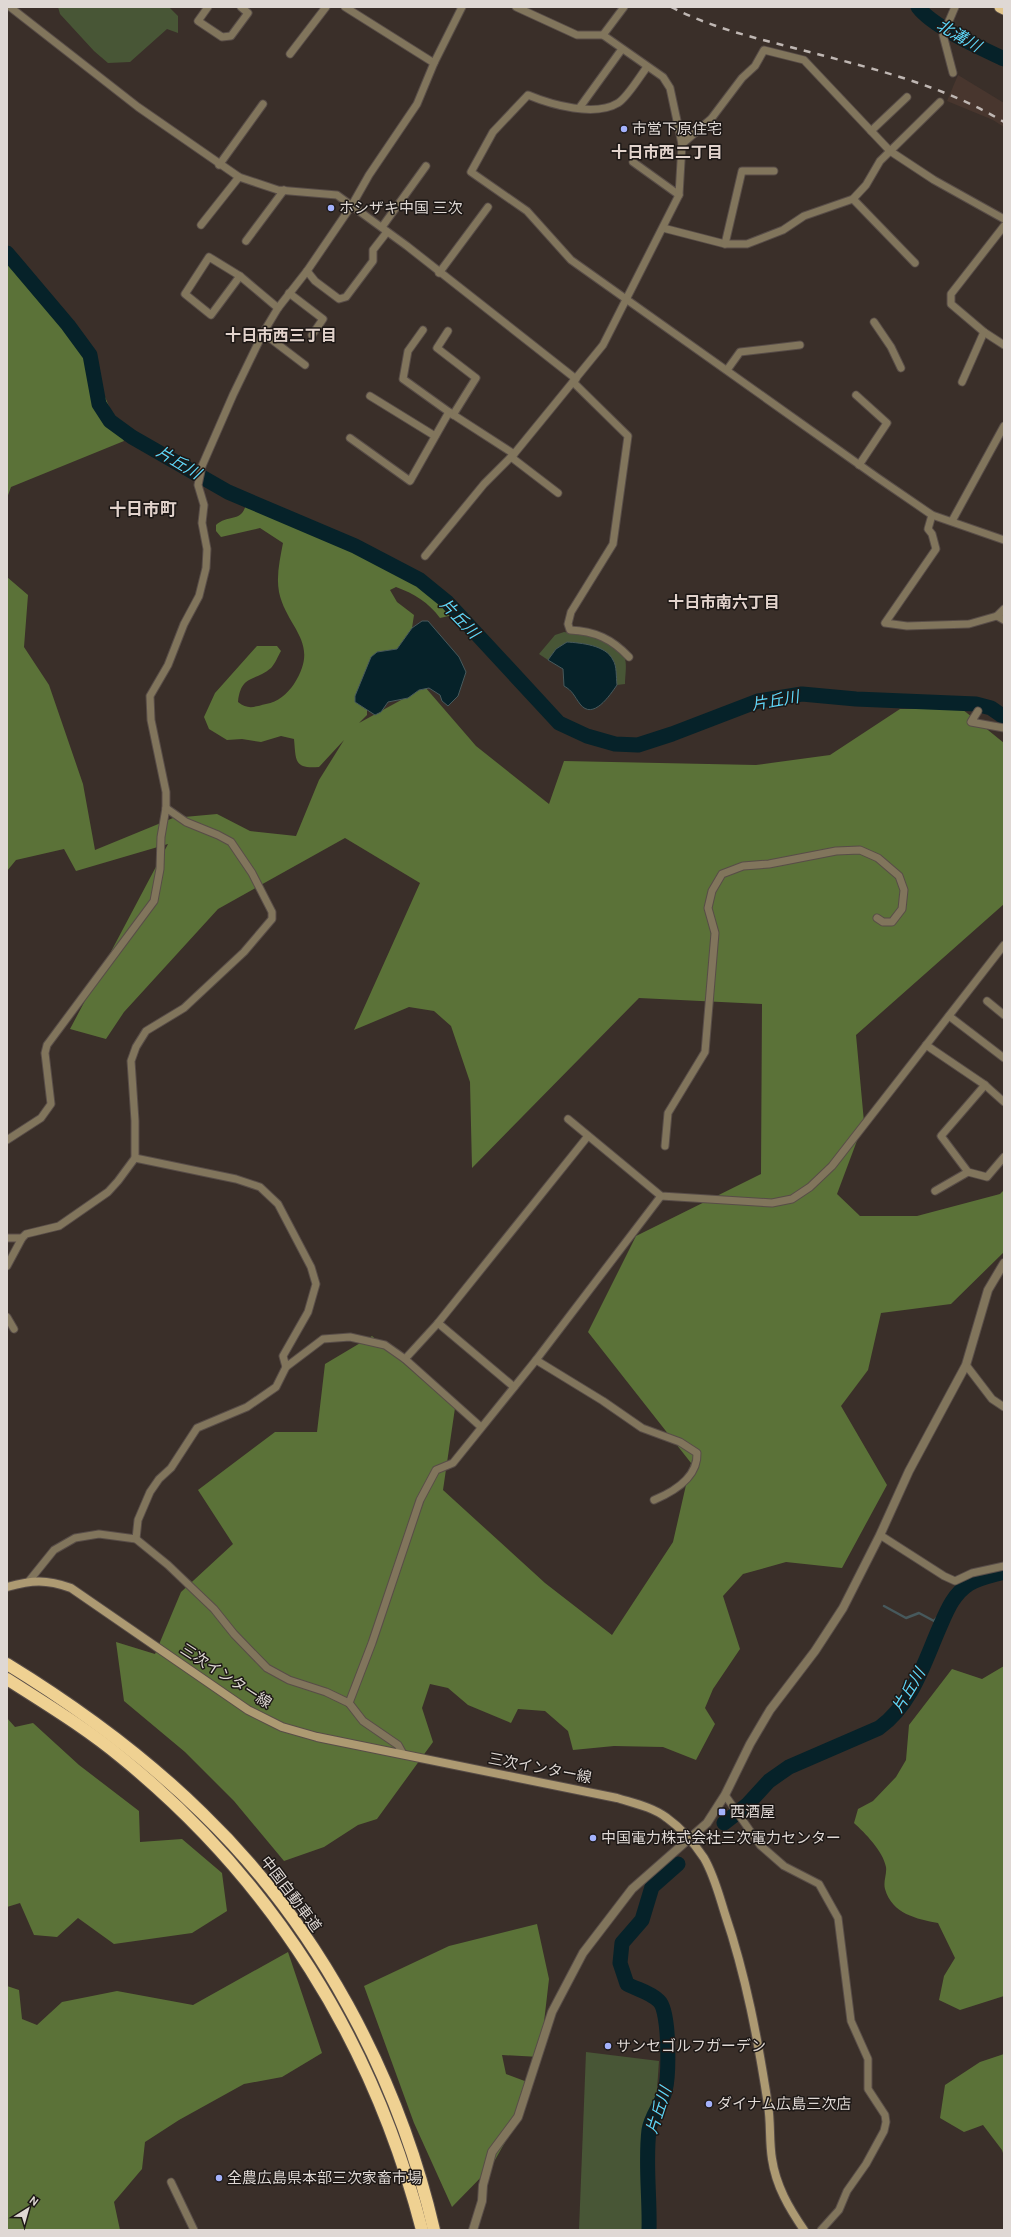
<svg xmlns="http://www.w3.org/2000/svg" width="1011" height="2237" viewBox="0 0 1011 2237" font-family="Cabin,'Noto Sans JP',sans-serif">
	<rect width="100%" height="100%" fill="#3a2f29"/>
	<path fill="#48362e" d="M958 75 1004 103V127L993 120 947 101Z"/>
	<g fill="#485636">
		<path d="M58 7H169L178 16V33L167 29 130 62 108 63 94 51 60 14Z"/>
		<path d="M564 632C582 634 618 637 625 659 627 666 625 676 625 684L617 685 614 661 556 649 548 660 539 654 555 635Z"/>
		<path d="M586 2052 659 2061 647 2230H579Z"/>
	</g>
	<g fill="#5b7238">
		<path d="M7 263 32 284 86 353 124 441 11 487 7 498Z"/>
		<path d="M246 504C305 526 364 551 417 586 430 594 441 605 453 615L440 618C428 602 415 594 396 587L390 590 397 602 414 615 412 628 397 649 377 652 355 702 367 708V715L359 723 425 687 476 746 549 804 564 761 756 765 830 755 900 709H962L1004 743V904L856 1035 864 1122 837 1194 860 1216H917L1000 1194 1004 1190V1252L951 1304 881 1313 868 1370 841 1406 887 1485 842 1568 786 1562 743 1574 723 1596 740 1649 713 1689 705 1708 715 1724 696 1760 663 1747 614 1746 573 1750 568 1731 545 1711 518 1709 511 1723 468 1705 448 1688 430 1684 422 1708 433 1742 377 1819 358 1825 324 1847 284 1861 234 1801 185 1752 124 1701 116 1642 155 1654 181 1592 233 1544 198 1490 275 1432H317L325 1364 372 1336 455 1408 443 1490 545 1583 612 1635 673 1542 691 1463 588 1332 636 1236 761 1174 762 1004 639 998 472 1168 470 1082 451 1026 434 1011 409 1007 354 1030 420 883 345 838 218 909 124 1012 106 1039 70 1029 168 844 76 871 64 849 16 860 7 871V577L28 595 24 647 49 685 83 784 95 850 173 818 217 814 250 831 296 836 319 780 344 740 319 767C294 769 296 761 294 739L281 736 261 742 242 739 227 740 209 729 204 717 215 693 257 646H277L281 651C278 656 275 664 271 668 255 682 241 674 238 702 248 710 254 707 266 704 278 702 287 694 294 684 321 642 287 629 279 592 276 576 280 559 283 543L260 528 221 537 216 531V525C228 514 242 523 246 504Z"/>
		<path d="M1004 1666V1996L960 2010 939 2000 944 1976 955 1958 938 1923C917 1919 892 1914 885 1889 883 1882 887 1874 886 1867 883 1851 865 1833 854 1823L858 1809 873 1801 896 1777 906 1760 909 1725 952 1669 982 1679Z"/>
		<path d="M7 1718 15 1727 33 1723 79 1765 139 1811 140 1842 182 1839 222 1873 227 1911 192 1933 114 1944 78 1918 57 1937 34 1935 20 1903 7 1907Z"/>
		<path d="M537 1924 549 1979 540 2057 502 2055 506 2074 530 2083 516 2123 491 2167 452 2207 414 2123 364 1986 449 1946Z"/>
		<path d="M288 1952 322 2053 282 2077 244 2084 179 2120 145 2142 142 2169 114 2202 120 2230H7V1986L19 1990 22 2019 37 2025 62 2002 117 1991 193 2005Z"/>
		<path d="M1004 2054V2156L1002 2150 983 2125 964 2132 940 2118 945 2085 980 2062Z"/>
	</g>
	<g fill="#062229" stroke="#47595c">
		<path d="M422 621H428L459 657 466 672 458 696 448 706 442 701 440 695 429 688 419 690 408 698 388 702 381 712 375 715 355 702V696L371 657 377 652 397 649 412 628Z"/>
		<path d="M567 642C581 643 606 645 613 660 617 666 616 677 617 685 610 695 593 721 580 704 574 696 573 691 564 686L563 669 548 660 556 649Z"/>
	</g>
	<g fill="none" stroke-linecap="round" stroke-linejoin="round">
		<path stroke="#47595c" stroke-width="2.5" d="M884 1606 906 1618 919 1613 934 1621 939 1616 944 1618"/>
		<g stroke="#062229" stroke-width="15">
			<path d="M918 7C933 27 981 48 1004 59"/>
			<path d="M7 253 68 325 90 355 99 404 110 421 132 437 228 492 355 546 420 580 447 602 559 723 587 736 615 744 638 745 672 734 758 701 802 694 856 699 976 704 991 708 1004 717"/>
			<path d="M724 1823 747 1805 769 1781 789 1767 879 1728C911 1705 923 1666 938 1631 946 1613 952 1595 969 1584 978 1578 994 1575 1004 1572"/>
			<path d="M649 2230C650 2197 645 2163 649 2130 651 2116 662 2104 665 2091 669 2076 670 2011 659 2001 650 1992 638 1990 627 1984L620 1963 622 1943 642 1920 652 1887 678 1864"/>
		</g>
		<g stroke="#584d48" stroke-width="9">
			<g id="minor">
				<path d="M10 7 138 107 239 177 278 190 337 195 407 246 576 379"/>
				<path d="M208 7 198 21 222 37 231 36 248 13 241 7"/>
				<path d="M345 7 434 63"/>
				<path d="M603 35 624 7"/>
				<path d="M290 54 326 7"/>
				<path d="M647 67C640 76 627 98 618 103 595 117 552 105 528 95L493 132 471 172 527 211 571 260 878 478 932 515 1004 540"/>
				<path d="M953 73 943 35 955 7"/>
				<path d="M580 107 622 49"/>
				<path d="M871 131 907 97"/>
				<path d="M682 144 711 119 742 78 755 66 764 50 804 60 890 151 934 180 1004 219"/>
				<path d="M633 162 679 195"/>
				<path d="M219 165 263 104"/>
				<path d="M853 199 915 263"/>
				<path d="M201 225 239 177"/>
				<path d="M1004 226 951 294V304L984 332 1004 345"/>
				<path d="M382 227 426 166"/>
				<path d="M663 228 725 244H747L783 230 804 216 853 199 866 185 880 161 940 102"/>
				<path d="M246 241 284 190"/>
				<path d="M725 244 742 171H774"/>
				<path d="M209 257 240 276 211 315 185 294Z"/>
				<path d="M307 271 315 281 339 299 346 297 373 261V250L387 232"/>
				<path d="M439 273 488 207"/>
				<path d="M240 276 278 308"/>
				<path d="M289 293 323 319 312 335"/>
				<path d="M874 322 891 347 901 368"/>
				<path d="M423 330 408 351 403 379 449 412 514 454"/>
				<path d="M448 331 437 348 476 378 453 415"/>
				<path d="M263 333 305 365"/>
				<path d="M727 370 740 352 800 345"/>
				<path d="M573 382 628 436 613 544 571 612 568 624 570 630C595 631 612 639 629 657"/>
				<path d="M962 382 984 332"/>
				<path d="M856 395 887 423 859 465"/>
				<path d="M370 396 435 436"/>
				<path d="M350 438 410 481 449 412"/>
				<path d="M511 457 558 493"/>
				<path d="M932 515 928 529 932 534 936 549 885 623 907 626 969 624 997 616 1004 620"/>
				<path d="M952 521 1004 426"/>
				<path d="M425 556 484 484 514 454 603 345 679 195 682 144 670 88 663 77 603 35H577L516 7"/>
				<path d="M997 616 1004 609"/>
				<path d="M978 711 971 722 1004 728"/>
				<path d="M987 1001 1004 1015"/>
				<path d="M949 1016 1004 1058"/>
				<path d="M926 1045 985 1085 1004 1102"/>
				<path d="M985 1085 941 1136 968 1172 987 1177 1004 1157"/>
				<path d="M568 1119 661 1196 772 1203 792 1199 810 1187 832 1166 1004 945"/>
				<path d="M7 1140 41 1118 51 1104 45 1053 47 1045 154 901 160 869 161 837 166 808V792L151 720 150 696 168 665 184 624 199 596 206 568 207 549 202 523 204 505 198 485 202 466 233 395 263 333 278 308 307 271 352 205 369 175 417 104 434 63 462 7"/>
				<path d="M665 1146 668 1113 705 1052 715 933 708 908 712 891 722 874 743 866 769 864 836 851 860 850 878 858 899 876 904 890 902 909 892 922H883L877 918"/>
				<path d="M135 1158 236 1179 260 1187 278 1204 311 1267 316 1284 308 1312 283 1356 286 1367"/>
				<path d="M935 1191 968 1172"/>
				<path d="M7 1238H22L26 1234 59 1226 108 1192 118 1181 135 1158V1121L131 1061 136 1047 146 1031 184 1008 244 952 272 919V912L252 873 231 842 218 835 186 822 166 808"/>
				<path d="M7 1266 22 1238"/>
				<path d="M7 1317 14 1329"/>
				<path d="M438 1323 514 1387"/>
				<path d="M405 1359 438 1323 588 1136"/>
				<path d="M536 1360 603 1401 642 1428 680 1442 697 1453C698 1477 673 1492 654 1500"/>
				<path d="M966 1365 992 1399 1004 1407"/>
				<path d="M880 1535 944 1576 955 1581 972 1573 1004 1566"/>
				<path d="M136 1539 138 1520 150 1492 159 1479 171 1468 197 1428 247 1407 276 1387 286 1367 323 1339 350 1337 385 1345 405 1359 481 1427"/>
				<path d="M29 1581 54 1550 75 1538 99 1534 136 1539 168 1565 214 1609 234 1634 267 1668 289 1680 326 1692 349 1703 363 1721 398 1745 403 1754"/>
				<path d="M349 1703 372 1643 420 1500 436 1470 453 1463 536 1360 661 1196"/>
				<path d="M725 1795 760 1845 784 1866 819 1884 838 1918 851 2021 868 2059V2089L885 2115 886 2122 884 2131 866 2164 847 2191 839 2210 821 2230"/>
				<path d="M171 2182 194 2230"/>
			</g>
		</g>
		<g stroke="#584d48" stroke-width="10">
			<path id="tertiary" d="M473 2230 482 2201 483 2185 492 2152 518 2117 552 2012 583 1953 632 1889 707 1823 725 1795 750 1744 770 1710 815 1651 843 1608 880 1535 909 1471 966 1365 988 1290 1004 1263"/>
		</g>
		<g stroke="#584d48" stroke-width="10">
			<path id="secondary" d="M7 1587C32 1580 46 1579 71 1588L248 1710 282 1727 317 1737 617 1798C633 1803 653 1807 667 1818 681 1828 694 1843 704 1858 714 1875 719 1895 725 1914 746 1976 758 2040 768 2105 771 2123 769 2141 772 2159 776 2186 789 2208 804 2230"/>
		</g>
		<g stroke="#584d48" stroke-width="13">
			<path id="trunk" d="M1000 7 1004 9"/>
		</g>
		<g stroke="#584d48" stroke-width="14">
			<g id="motorway">
				<path d="M7 1664C77 1707 143 1755 202 1813 317 1924 398 2075 434 2230"/>
				<path d="M7 1679C46 1704 86 1728 122 1758 273 1881 373 2041 422 2230"/>
			</g>
		</g>
		<use href="#minor" stroke="#81755c" stroke-width="7"/>
		<use href="#tertiary" stroke="#81755c" stroke-width="8"/>
		<use href="#secondary" stroke="#ad9a72" stroke-width="8"/>
		<use href="#trunk" stroke="#e0c48a" stroke-width="11"/>
		<use href="#motorway" stroke="#efd192" stroke-width="12"/>
		<path stroke="#bfb7b3" stroke-width="2.5" stroke-dasharray="7 7" stroke-linecap="butt" d="M671 7C710 27 751 37 794 48 866 67 939 83 1004 122"/>
	</g>
	<g fill="#a4b2fc" stroke="#1d1816" stroke-width="1.5">
		<circle cx="624" cy="129" r="4"/>
		<circle cx="331" cy="208" r="4"/>
		<rect x="718" y="1808" width="8" height="8" rx="2"/>
		<circle cx="593" cy="1838" r="4"/>
		<circle cx="608" cy="2046" r="4"/>
		<circle cx="709" cy="2104" r="4"/>
		<circle cx="219" cy="2178" r="4"/>
	</g>
	<g text-anchor="middle" stroke-width="3" stroke-linejoin="round" paint-order="stroke">
		<g font-size="15" fill="#dfd8d4" stroke="#1d1816" text-anchor="start">
			<text x="632" y="134">市営下原住宅</text>
			<text x="339" y="213">ホシザキ中国 三次</text>
			<text x="730" y="1817">西酒屋</text>
			<text x="601" y="1843">中国電力株式会社三次電力センター</text>
			<text x="616" y="2051">サンセゴルフガーデン</text>
			<text x="717" y="2109">ダイナム広島三次店</text>
			<text x="227" y="2183">全農広島県本部三次家畜市場</text>
		</g>
		<g font-size="15" fill="#dfd8d4" stroke="#1d1816">
			<text transform="translate(226 1676) rotate(33)" y="5">三次インター線</text>
			<text transform="translate(540 1768) rotate(11)" y="5">三次インター線</text>
			<text transform="translate(291 1894) rotate(53)" y="5">中国自動車道</text>
		</g>
		<g font-size="16" font-style="italic" fill="#5dd7f9" stroke="#1d1816">
			<text transform="translate(959 35) rotate(30)" y="6">北溝川</text>
			<text transform="translate(179 462) rotate(31)" y="6">片丘川</text>
			<text transform="translate(460 618) rotate(46)" y="6">片丘川</text>
			<text transform="translate(775 700) rotate(-10)" y="6">片丘川</text>
			<text transform="translate(908 1690) rotate(-59)" y="6">片丘川</text>
			<text transform="translate(658 2110) rotate(-72)" y="6">片丘川</text>
		</g>
		<g font-size="16" font-weight="bold" fill="#e2d3cc" stroke="#1d1816">
			<text x="667" y="158">十日市西二丁目</text>
			<text x="281" y="341">十日市西三丁目</text>
			<text x="724" y="608">十日市南六丁目</text>
		</g>
		<g font-size="17" font-weight="bold" fill="#e2d3cc" stroke="#1d1816">
			<text x="143" y="515">十日市町</text>
		</g>
	</g>
	<rect width="1011" height="2237" fill="none" stroke="#dfd8d4" stroke-width="16"/>
	<g transform="translate(28 2209) rotate(37)" stroke="#1d1816" stroke-width="3" paint-order="stroke">
	<path d="M0-3L7 15L0 10L-7 15Z" fill="#dfd8d4"/>
	<text y="-6" font-size="11" font-weight="bold" text-anchor="middle" fill="#dfd8d4">N</text>
	</g>
</svg>
